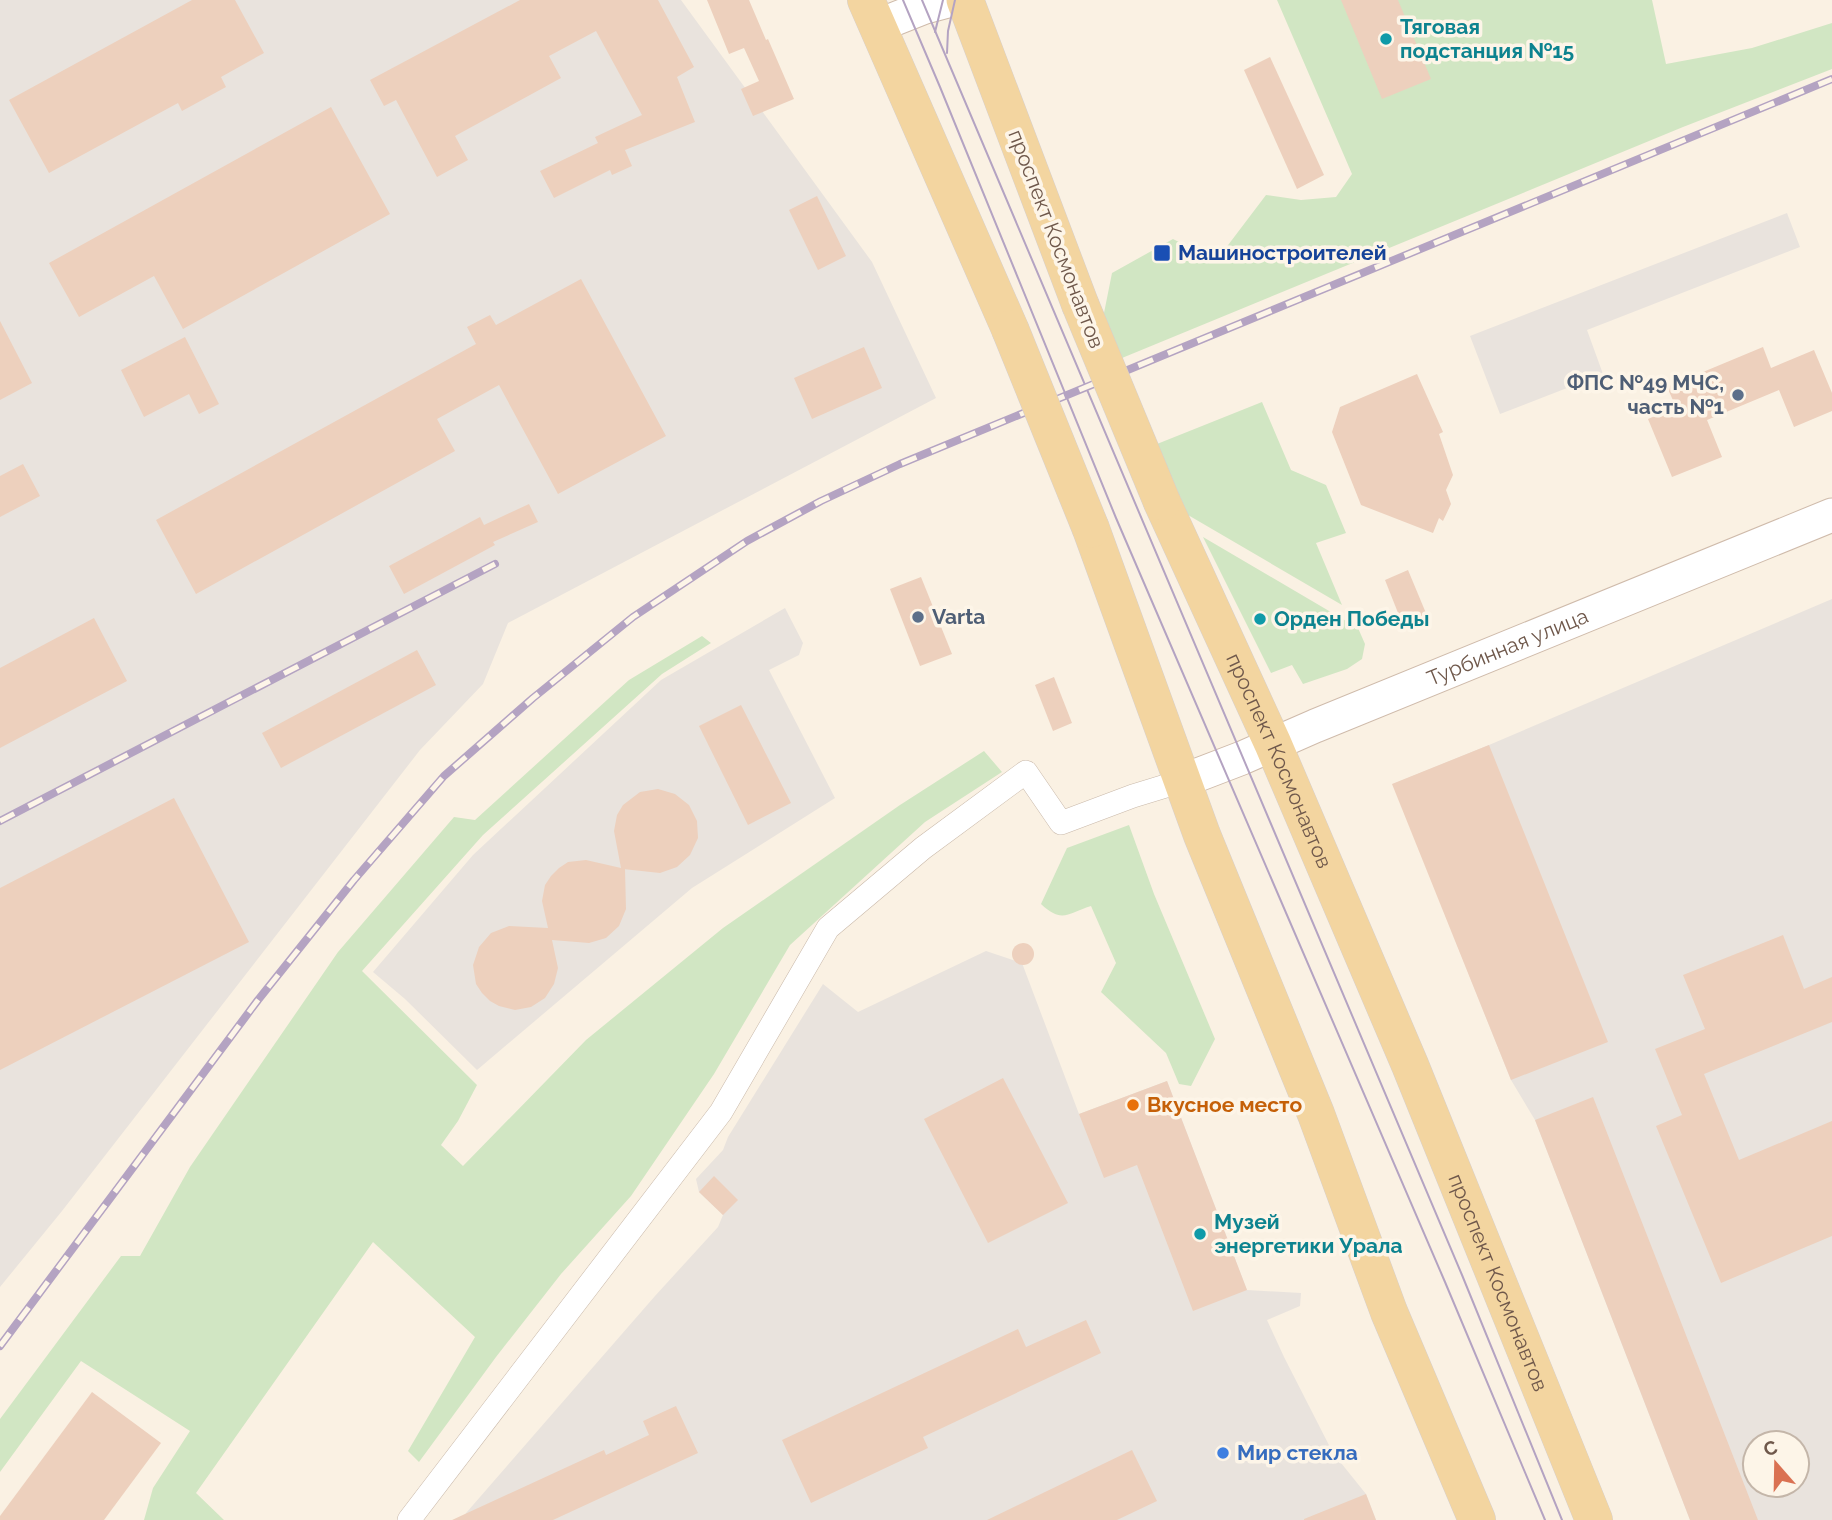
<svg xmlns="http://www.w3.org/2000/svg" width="1832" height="1520" viewBox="0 0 1832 1520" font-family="Raleway,sans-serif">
	<rect width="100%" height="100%" fill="#faf1e3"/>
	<g fill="#e9e3dd" fill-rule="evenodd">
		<path d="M0 0H681L872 262 936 398 508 623 483 684 420 750 62 1211 0 1287Z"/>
		<path d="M1787 213 1800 247 1587 330 1603 374 1500 414 1470 336Z"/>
		<path d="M1832 599V1520H1690L1535 1120 1511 1080 1393 784 1489 745ZM1755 1443H1797V1485H1755Z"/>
		<path d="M785 608 803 643 799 655 769 670 835 798 692 888 477 1070 405 999 373 972 473 855 661 680Z"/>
		<path d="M986 951 1022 963 1079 1114 1167 1081 1247 1290 1301 1293 1300 1306 1267 1320 1284 1357 1333 1453 1366 1494 1376 1520H460L655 1296 718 1227 723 1215 699 1192 696 1179 723 1150 728 1137 823 984 858 1012Z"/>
	</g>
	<g fill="#d1e6c3">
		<path d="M1277 0H1652L1666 64 1752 48 1832 23V69L1683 127 1122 358 1103 318 1112 273 1173 239 1216 261 1266 195 1301 200 1336 197 1352 174Z"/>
		<path d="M1262 402 1291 470 1326 485 1346 533 1316 543 1342 605 1188 515 1157 444Z"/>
		<path d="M1203 537 1358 628 1365 644 1362 659 1347 669 1303 684 1292 665 1271 673Z"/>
		<path d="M702 636 711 643 662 674 483 835 362 971 477 1085 458 1121 441 1145 463 1166 586 1040 723 928 900 805 984 751 1002 772 925 822 790 945 714 1074 631 1196 561 1274 496 1357 419 1462 408 1451 475 1337 373 1242 196 1493 224 1520H144L153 1488 190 1431 81 1361 0 1472V1419L121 1256H140L190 1167 338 952 454 817 475 820 629 680Z"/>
		<path d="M1129 825 1154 894 1215 1039 1191 1086 1179 1084 1166 1053 1101 992 1116 963 1091 906C1068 913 1062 924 1041 904L1067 848Z"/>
	</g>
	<g fill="#edd0bd">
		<path d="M192 0H235L264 53 221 77 226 87 182 111 178 103 49 173 9 100Z"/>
		<path d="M520 0H658L694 67 677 77 695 122 625 150 632 166 612 175 610 170 554 198 540 171 598 143 595 137 642 115 596 31 549 56 561 78 455 136 468 160 437 177 396 100 384 106 370 80Z"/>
		<path d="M707 0H749L766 40 768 39 794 99 753 116 741 89 759 81 744 48 729 54Z"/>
		<path d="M1341 0H1398L1431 79 1382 99Z"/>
		<path d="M1270 57 1324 175 1297 189 1244 70Z"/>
		<path d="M331 107 390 214 183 329 154 276 79 317 49 263Z"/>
		<path d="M817 196 846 256 818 270 789 210Z"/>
		<path d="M581 279 666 436 558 494 499 385 437 419 455 451 196 594 156 520 476 344 467 327 490 315 496 325Z"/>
		<path d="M0 321 32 383 0 400Z"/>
		<path d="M185 337 219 404 199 414 189 394 144 417 121 370Z"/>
		<path d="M864 347 882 388 812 419 794 378Z"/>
		<path d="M1763 347 1771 368 1814 350 1832 393V411L1794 427 1779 390 1707 420 1722 457 1672 477 1648 419 1676 407 1667 387Z"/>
		<path d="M1417 374 1443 432 1439 434 1453 475 1446 490 1451 504 1443 521 1439 518 1433 533 1361 505 1332 432 1340 407Z"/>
		<path d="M23 464 40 496 0 517V476Z"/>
		<path d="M529 504 538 522 493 542 495 545 404 594 389 566 480 517 484 525Z"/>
		<path d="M1408 570 1428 618 1404 628 1385 580Z"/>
		<path d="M921 577 952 654 920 666 890 589Z"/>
		<path d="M94 618 127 681 0 748V668Z"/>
		<path d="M417 650 436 685 281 768 262 733Z"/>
		<path d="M1054 677 1072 723 1053 731 1035 685Z"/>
		<path d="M741 705 791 803 748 825 699 726Z"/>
		<path d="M1489 745 1608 1042 1511 1080 1392 784Z"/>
		<path d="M658 789 675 794 689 805 697 821 698 838 690 855 677 867 660 873 623 869H625L626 909 619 926 606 938 589 943 552 940 558 968 554 984 545 998 531 1007 515 1010 499 1006 490 1001 482 993 476 984 473 965 479 947 491 933 509 926 548 928 542 901 545 885 551 876 559 868 568 862 586 860 621 868 614 831 617 815 623 805 640 792Z"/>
		<path d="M174 798 249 942 0 1070V888Z"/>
		<path d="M1783 935 1804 989 1832 977V1022L1704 1074 1739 1160 1832 1121V1236L1721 1283 1656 1126 1682 1115 1655 1049 1705 1029 1683 975Z"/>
		<circle cx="1023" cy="954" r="11"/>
		<path d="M1003 1078 1068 1203 988 1243 924 1119Z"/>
		<path d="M1167 1081 1247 1290 1193 1311 1137 1165 1104 1178 1079 1114Z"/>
		<path d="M1593 1097 1670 1294 1758 1520H1690L1656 1432 1535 1120Z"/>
		<path d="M714 1176 738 1200 723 1215 699 1192Z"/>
		<path d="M1086 1320 1101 1353 923 1437 928 1448 811 1503 782 1440 1018 1329 1026 1347Z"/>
		<path d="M92 1392 161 1443 104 1520H0V1516Z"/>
		<path d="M676 1406 698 1453 553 1520H452L604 1450 606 1455 649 1435 643 1421Z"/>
		<path d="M1132 1450 1157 1501 1117 1520H987Z"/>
		<path d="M1366 1494 1376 1520H1304V1519Z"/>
	</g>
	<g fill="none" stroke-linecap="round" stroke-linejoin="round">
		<g stroke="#c9b9aa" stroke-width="24">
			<path id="minor" d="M409 1520 721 1112 828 928 923 848 1026 772 1061 823 1133 796 1182 781"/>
		</g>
		<g stroke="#cfbbab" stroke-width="35">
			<g id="secondary">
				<path d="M877 26 925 7 951 0"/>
				<path id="s1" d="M1182 781 1242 758 1315 726 1832 515"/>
			</g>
		</g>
		<g stroke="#d7d0cd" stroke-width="38">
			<g id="primary">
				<path d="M866 0 1010 329"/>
				<path d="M965 0 1080 304"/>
				<path id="s2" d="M1162 502 1273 744 1410 1065 1594 1520"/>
				<path d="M1091 529 1202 835 1316 1114 1389 1312 1477 1520"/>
			</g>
		</g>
		<use href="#minor" stroke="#fff" stroke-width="23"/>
		<use href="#secondary" stroke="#fff" stroke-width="33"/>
		<use href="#primary" stroke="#f3d5a0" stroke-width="37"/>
		<g stroke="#b4a3c2" stroke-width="2">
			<path d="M903 0 940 87 1116 518 1445 1282 1545 1520"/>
			<path d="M922 0 1462 1275 1562 1520"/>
			<path d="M935 32 943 0"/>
			<path d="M947 53 948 31 955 0"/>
		</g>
		<g stroke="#b4a3c2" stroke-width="8">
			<g id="rail">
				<path d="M0 821 495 564"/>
				<path d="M0 1346 258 1000 354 880 444 776 533 698 633 617 747 541 821 501 900 464 1832 79"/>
			</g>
		</g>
		<use href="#rail" stroke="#fdf5e8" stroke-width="5" stroke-dasharray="16" stroke-linecap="butt"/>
		<g stroke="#d7d0cd" stroke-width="38" stroke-linecap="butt">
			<g id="primary-bridge">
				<path d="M1080 304 1162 502"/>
				<path d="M1010 329 1091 529"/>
			</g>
		</g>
		<use href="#primary-bridge" stroke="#f3d5a0" stroke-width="37"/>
	</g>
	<g fill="#0f9aa8" stroke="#fdf5e8" stroke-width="2.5">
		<circle cx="1386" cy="39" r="7"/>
		<circle cx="1260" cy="619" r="7"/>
		<circle cx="1200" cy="1234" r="7"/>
	</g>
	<rect fill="#1a4fb4" stroke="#fdf5e8" stroke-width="2.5" x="1153" y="244" width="18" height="18" rx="3.5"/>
	<g fill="#5c6f8a" stroke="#fdf5e8" stroke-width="2.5">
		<circle cx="1738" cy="395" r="7"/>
		<circle cx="918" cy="617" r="7"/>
	</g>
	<circle fill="#e8710a" stroke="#fdf5e8" stroke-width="2.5" cx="1133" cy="1105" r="7"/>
	<circle fill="#3f7fe0" stroke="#fdf5e8" stroke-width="2.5" cx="1223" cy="1453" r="7"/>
	<g text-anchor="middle" stroke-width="7" stroke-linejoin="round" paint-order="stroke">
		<g font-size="21" font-weight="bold" fill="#0d838f" stroke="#fdf5e8" text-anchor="start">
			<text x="1400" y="34">Тяговая<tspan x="1400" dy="24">подстанция №15</tspan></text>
			<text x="1274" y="626">Орден Победы</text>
			<text x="1214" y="1229">Музей<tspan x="1214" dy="24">энергетики Урала</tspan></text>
		</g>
		<g font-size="21" fill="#6f584b" stroke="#fdf5e8">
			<text transform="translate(1056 239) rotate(69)" y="7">проспект Космонавтов</text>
			<text dy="7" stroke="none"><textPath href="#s1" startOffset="352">Турбинная улица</textPath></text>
			<text dy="7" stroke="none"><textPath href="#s2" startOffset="284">проспект Космонавтов</textPath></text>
			<text dy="7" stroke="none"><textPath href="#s2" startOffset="850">проспект Космонавтов</textPath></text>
		</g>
		<g font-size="21" font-weight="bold" fill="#164399" stroke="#fdf5e8" text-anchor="start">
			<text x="1178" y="260">Машиностроителей</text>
		</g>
		<g font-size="21" font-weight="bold" fill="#4e5e75" stroke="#fdf5e8" text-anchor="end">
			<text x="1724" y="390">ФПС №49 МЧС,<tspan x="1724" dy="24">часть №1</tspan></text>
			<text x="932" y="624" text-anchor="start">Varta</text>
		</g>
		<g font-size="21" font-weight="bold" fill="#c56008" stroke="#fdf5e8" text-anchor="start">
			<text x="1147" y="1112">Вкусное место</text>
		</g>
		<g font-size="21" font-weight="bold" fill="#366cbe" stroke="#fdf5e8" text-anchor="start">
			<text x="1237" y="1460">Мир стекла</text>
		</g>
	</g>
	<g transform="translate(1776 1464) rotate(340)"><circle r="33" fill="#fdf5e8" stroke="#c4b6a9" stroke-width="2"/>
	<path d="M0-5L12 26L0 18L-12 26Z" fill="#da7152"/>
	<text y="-10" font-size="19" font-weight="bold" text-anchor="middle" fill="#6f584b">С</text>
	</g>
</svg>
